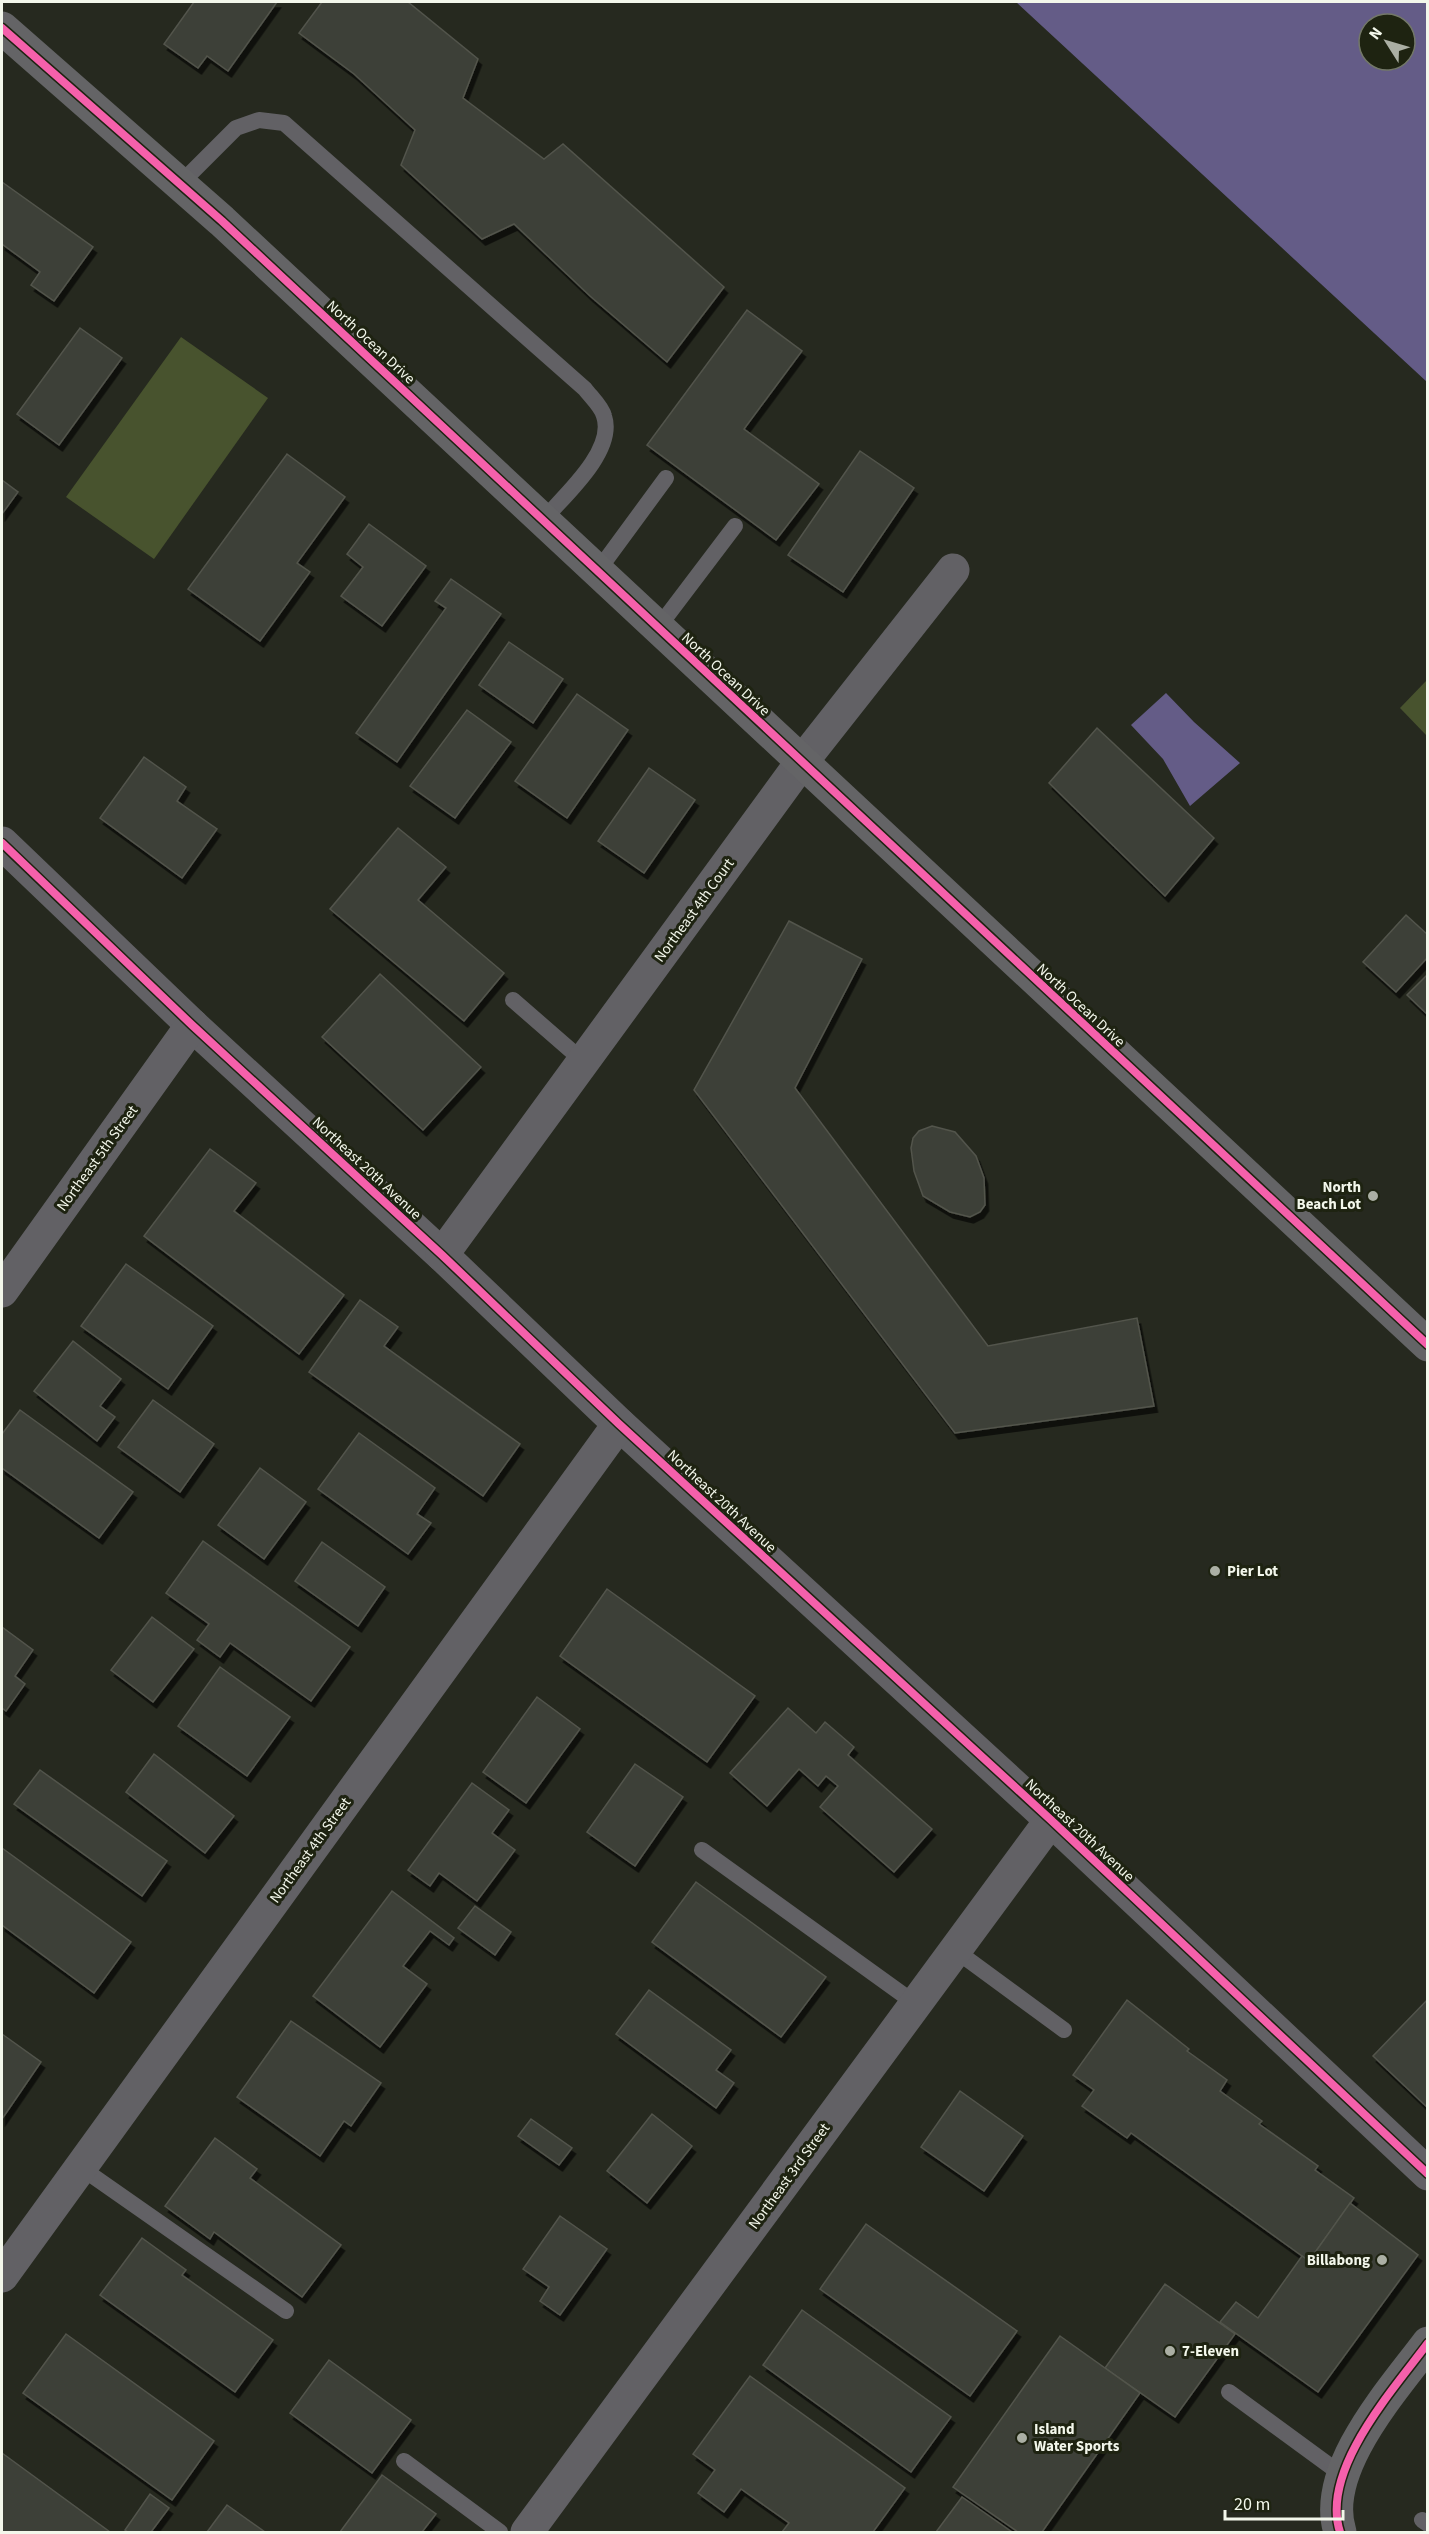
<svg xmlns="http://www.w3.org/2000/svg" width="1429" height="2534" viewBox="0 0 1429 2534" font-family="'Source Sans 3',sans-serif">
	<defs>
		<filter id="shadow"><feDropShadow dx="3.5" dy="6" stdDeviation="0" flood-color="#0009"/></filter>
	</defs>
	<rect width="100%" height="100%" fill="#26291f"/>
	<g fill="#48532e">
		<path d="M181 337 268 398 154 559 66 497Z"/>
		<path d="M1427 680V736L1400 708Z"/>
	</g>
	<g fill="#645c87" fill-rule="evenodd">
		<path d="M1016 2H1427V382ZM1369 24H1405V60H1369Z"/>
		<path d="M1166 693 1194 722 1240 763 1190 806 1163 759 1131 725Z"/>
	</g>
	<g fill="#3e4137" stroke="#52544c" stroke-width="1.5" filter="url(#shadow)">
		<path d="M194 2H277L228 71 207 56 198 68 164 44Z"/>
		<path d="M322 2H408L478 59 463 98 544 159 563 144 724 287 667 362 590 296 514 224 482 239 401 165 415 130 354 74 299 33Z"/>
		<path d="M2 182 93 247 54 301 31 285 40 272 2 244Z"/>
		<path d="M747 310 802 351 744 429 819 484 776 540 647 445Z"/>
		<path d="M80 328 122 358 59 445 17 414Z"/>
		<path d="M860 451 914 488 843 592 788 555Z"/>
		<path d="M287 454 345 497 297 563 310 572 260 641 188 589Z"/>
		<path d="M2 480 18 492 2 514Z"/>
		<path d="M369 524 426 566 382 626 341 596 363 567 347 554Z"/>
		<path d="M451 579 501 614 397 762 356 733 446 608 435 601Z"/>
		<path d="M509 642 563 679 533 723 479 685Z"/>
		<path d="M577 694 628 730 567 818 515 781Z"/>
		<path d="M467 710 511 742 455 818 410 786Z"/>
		<path d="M1097 728 1214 838 1165 896 1049 783Z"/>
		<path d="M144 757 186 787 177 801 217 829 182 878 100 818Z"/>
		<path d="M649 768 695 800 644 873 598 841Z"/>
		<path d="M398 828 446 867 418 900 504 973 464 1021 330 909Z"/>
		<path d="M1406 915 1428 935V957L1396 992 1363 962Z"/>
		<path d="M789 921 862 959 795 1088 988 1346 1137 1318 1154 1406 955 1433 694 1090Z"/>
		<path d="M380 974 481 1067 423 1130 322 1037Z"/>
		<path d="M1428 974V1015L1407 995Z"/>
		<path d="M932 1126 955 1132 976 1156 984 1178 985 1205 980 1212 970 1217 950 1212 923 1196 914 1171 911 1148 913 1138 919 1131Z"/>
		<path d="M210 1149 256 1183 234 1211 344 1295 299 1354 144 1236Z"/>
		<path d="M126 1264 213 1326 168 1389 81 1326Z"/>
		<path d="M360 1300 398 1327 384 1346 520 1444 483 1496 309 1372Z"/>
		<path d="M73 1341 121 1379 100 1406 115 1417 97 1441 34 1391Z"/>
		<path d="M153 1400 214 1444 180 1492 118 1447Z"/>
		<path d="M20 1410 133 1492 99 1538 2 1468V1434Z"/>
		<path d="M359 1433 435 1488 417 1514 431 1523 408 1554 318 1489Z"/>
		<path d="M260 1468 306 1502 264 1559 218 1525Z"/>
		<path d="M203 1541 350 1647 311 1701 230 1643 220 1657 197 1640 209 1624 166 1593Z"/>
		<path d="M322 1542 385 1587 358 1626 295 1581Z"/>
		<path d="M607 1589 755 1696 707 1762 560 1656Z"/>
		<path d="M152 1617 194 1649 153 1702 111 1670Z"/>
		<path d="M2 1627 33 1650 15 1676 25 1684 6 1711 2 1708Z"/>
		<path d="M220 1667 290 1717 247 1776 178 1726Z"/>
		<path d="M537 1697 580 1729 526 1803 483 1772Z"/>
		<path d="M788 1708 816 1733 825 1722 854 1747 848 1755 932 1829 894 1872 820 1807 838 1786 826 1776 818 1786 799 1769 767 1806 730 1773Z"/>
		<path d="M154 1754 234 1816 205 1853 126 1792Z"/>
		<path d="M635 1764 683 1797 635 1866 587 1832Z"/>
		<path d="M40 1770 167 1861 142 1896 14 1804Z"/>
		<path d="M472 1783 509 1810 492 1833 515 1850 477 1901 439 1873 430 1886 408 1870Z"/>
		<path d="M2 1848 131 1942 94 1993 2 1925Z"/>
		<path d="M696 1882 826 1977 781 2037 652 1942Z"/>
		<path d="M392 1891 454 1938 449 1945 430 1931 403 1966 427 1984 380 2047 313 1996Z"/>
		<path d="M475 1906 511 1932 495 1955 458 1928Z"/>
		<path d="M649 1990 731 2050 716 2070 734 2083 716 2108 616 2034Z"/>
		<path d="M1428 1999V2108L1373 2056Z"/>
		<path d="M1127 2000 1189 2049 1187 2051 1227 2080 1220 2091 1262 2121 1259 2124 1318 2166 1315 2170 1354 2198 1309 2261 1131 2133 1127 2138 1082 2106 1094 2090 1073 2075Z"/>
		<path d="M291 2021 381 2083 351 2126 344 2121 320 2156 237 2097Z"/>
		<path d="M2 2034 41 2062 2 2119Z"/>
		<path d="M960 2091 1023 2136 984 2191 921 2147Z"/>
		<path d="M652 2114 692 2146 647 2203 607 2171Z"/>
		<path d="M531 2119 572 2148 559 2165 518 2136Z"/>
		<path d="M215 2138 257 2169 250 2178 341 2245 302 2297 214 2232 210 2239 165 2206Z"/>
		<path d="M1350 2203 1418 2255 1318 2392 1220 2322 1236 2302 1258 2318 1302 2256 1309 2261Z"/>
		<path d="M560 2216 607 2249 560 2315 540 2301 549 2287 523 2269Z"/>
		<path d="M866 2224 1017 2331 970 2396 820 2289Z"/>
		<path d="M142 2238 186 2270 182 2275 273 2340 235 2392 100 2295Z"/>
		<path d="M1165 2284 1235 2334 1175 2417 1105 2368Z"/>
		<path d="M802 2310 951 2417 911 2472 763 2365Z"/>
		<path d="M66 2334 214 2441 172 2500 23 2393Z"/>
		<path d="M1060 2336 1140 2393 1042 2532H1018L953 2487Z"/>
		<path d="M329 2360 411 2420 372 2473 290 2413Z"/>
		<path d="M750 2376 905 2488 873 2532H782L789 2523 741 2489 724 2512 698 2493 715 2470 693 2454Z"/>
		<path d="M2 2453 110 2532H2Z"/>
		<path d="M382 2475 436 2514 422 2532H340Z"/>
		<path d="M150 2494 169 2508 151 2532H128L125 2530Z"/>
		<path d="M962 2497 1012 2532H936Z"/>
		<path d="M227 2505 265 2532H207Z"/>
	</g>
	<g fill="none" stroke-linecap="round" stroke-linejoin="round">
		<g stroke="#626165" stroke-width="16">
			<path d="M180 184 236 128 259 120 284 123 585 389C591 397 602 407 604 416 616 451 563 497 542 521"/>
			<path d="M597 572 666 478"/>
			<path d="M657 629 735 526"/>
			<path d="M513 1000 583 1061"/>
			<path d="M702 1850 916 2004"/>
			<path d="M955 1950 1064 2030"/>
			<path d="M80 2167 286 2311"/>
			<path d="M1229 2392 1341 2474"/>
			<path d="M404 2461 500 2532"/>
			<path d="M1422 2520 1428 2524"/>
		</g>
		<g stroke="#626165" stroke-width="33">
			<path d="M2 843 192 1025 442 1255 619 1424 1051 1820 1428 2174"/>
			<path d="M442 1255 801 763 953 570"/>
			<path d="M2 1291 192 1025"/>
			<path d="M2 2276 619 1424"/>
			<path d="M527 2532 1051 1820"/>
		</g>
		<g stroke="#646466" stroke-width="33">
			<path d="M2 28 222 221 1428 1345"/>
			<path d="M1340 2532C1320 2470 1393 2390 1428 2343"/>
		</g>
		<g stroke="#1e2311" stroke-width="11">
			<g id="cycleway">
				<path d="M2 28 222 221 1428 1345"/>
				<path d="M2 843 192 1025 442 1255 619 1424 1051 1820 1428 2174"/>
				<path d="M1340 2532C1320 2470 1393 2390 1428 2343"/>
			</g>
		</g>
		<use href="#cycleway" stroke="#f560ab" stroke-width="8"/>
	</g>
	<g fill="#abafa4" stroke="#1e2311" stroke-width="2">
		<circle cx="1373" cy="1196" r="6"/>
		<circle cx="1215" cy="1571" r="6"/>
		<circle cx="1382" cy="2260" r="6"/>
		<circle cx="1170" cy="2351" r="6"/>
		<circle cx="1022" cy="2438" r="6"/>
	</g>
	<g text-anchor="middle" stroke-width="6" stroke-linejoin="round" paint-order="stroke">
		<g font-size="15" fill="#f3f7eb" stroke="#1e2311">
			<text transform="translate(371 342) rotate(43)" y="5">North Ocean Drive</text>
			<text transform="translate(726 674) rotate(43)" y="5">North Ocean Drive</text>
			<text transform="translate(694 910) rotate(-54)" y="5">Northeast 4th Court</text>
			<text transform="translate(1081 1005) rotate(43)" y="5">North Ocean Drive</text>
			<text transform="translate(97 1158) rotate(-54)" y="5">Northeast 5th Street</text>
			<text transform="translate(367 1168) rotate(43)" y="5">Northeast 20th Avenue</text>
			<text transform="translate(722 1501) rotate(43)" y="5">Northeast 20th Avenue</text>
			<text transform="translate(1080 1830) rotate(43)" y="5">Northeast 20th Avenue</text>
			<text transform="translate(310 1850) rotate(-54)" y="5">Northeast 4th Street</text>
			<text transform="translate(789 2176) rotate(-54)" y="5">Northeast 3rd Street</text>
		</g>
		<g font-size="15" font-weight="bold" fill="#f3f7eb" stroke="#1e2311" text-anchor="start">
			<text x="1361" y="1192" text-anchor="end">North<tspan x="1361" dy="17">Beach Lot</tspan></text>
			<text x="1227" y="1576">Pier Lot</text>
			<text x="1370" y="2265" text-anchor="end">Billabong</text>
			<text x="1182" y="2356">7-Eleven</text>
			<text x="1034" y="2434">Island<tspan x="1034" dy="17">Water Sports</tspan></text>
		</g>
	</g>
	<rect width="1429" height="2534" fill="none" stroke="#f3f7eb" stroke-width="6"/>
	<g transform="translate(1387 42) rotate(307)"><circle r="28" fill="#1e2311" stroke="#737868" stroke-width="1.5"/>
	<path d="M0-4.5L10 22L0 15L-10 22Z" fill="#abafa4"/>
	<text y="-9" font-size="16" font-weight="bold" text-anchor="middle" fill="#f3f7eb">N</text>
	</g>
	<path d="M1225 2510v9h118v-9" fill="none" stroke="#f3f7eb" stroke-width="3"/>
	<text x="1234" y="2510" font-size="18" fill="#f3f7eb" stroke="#1e2311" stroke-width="4.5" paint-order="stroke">20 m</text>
</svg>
